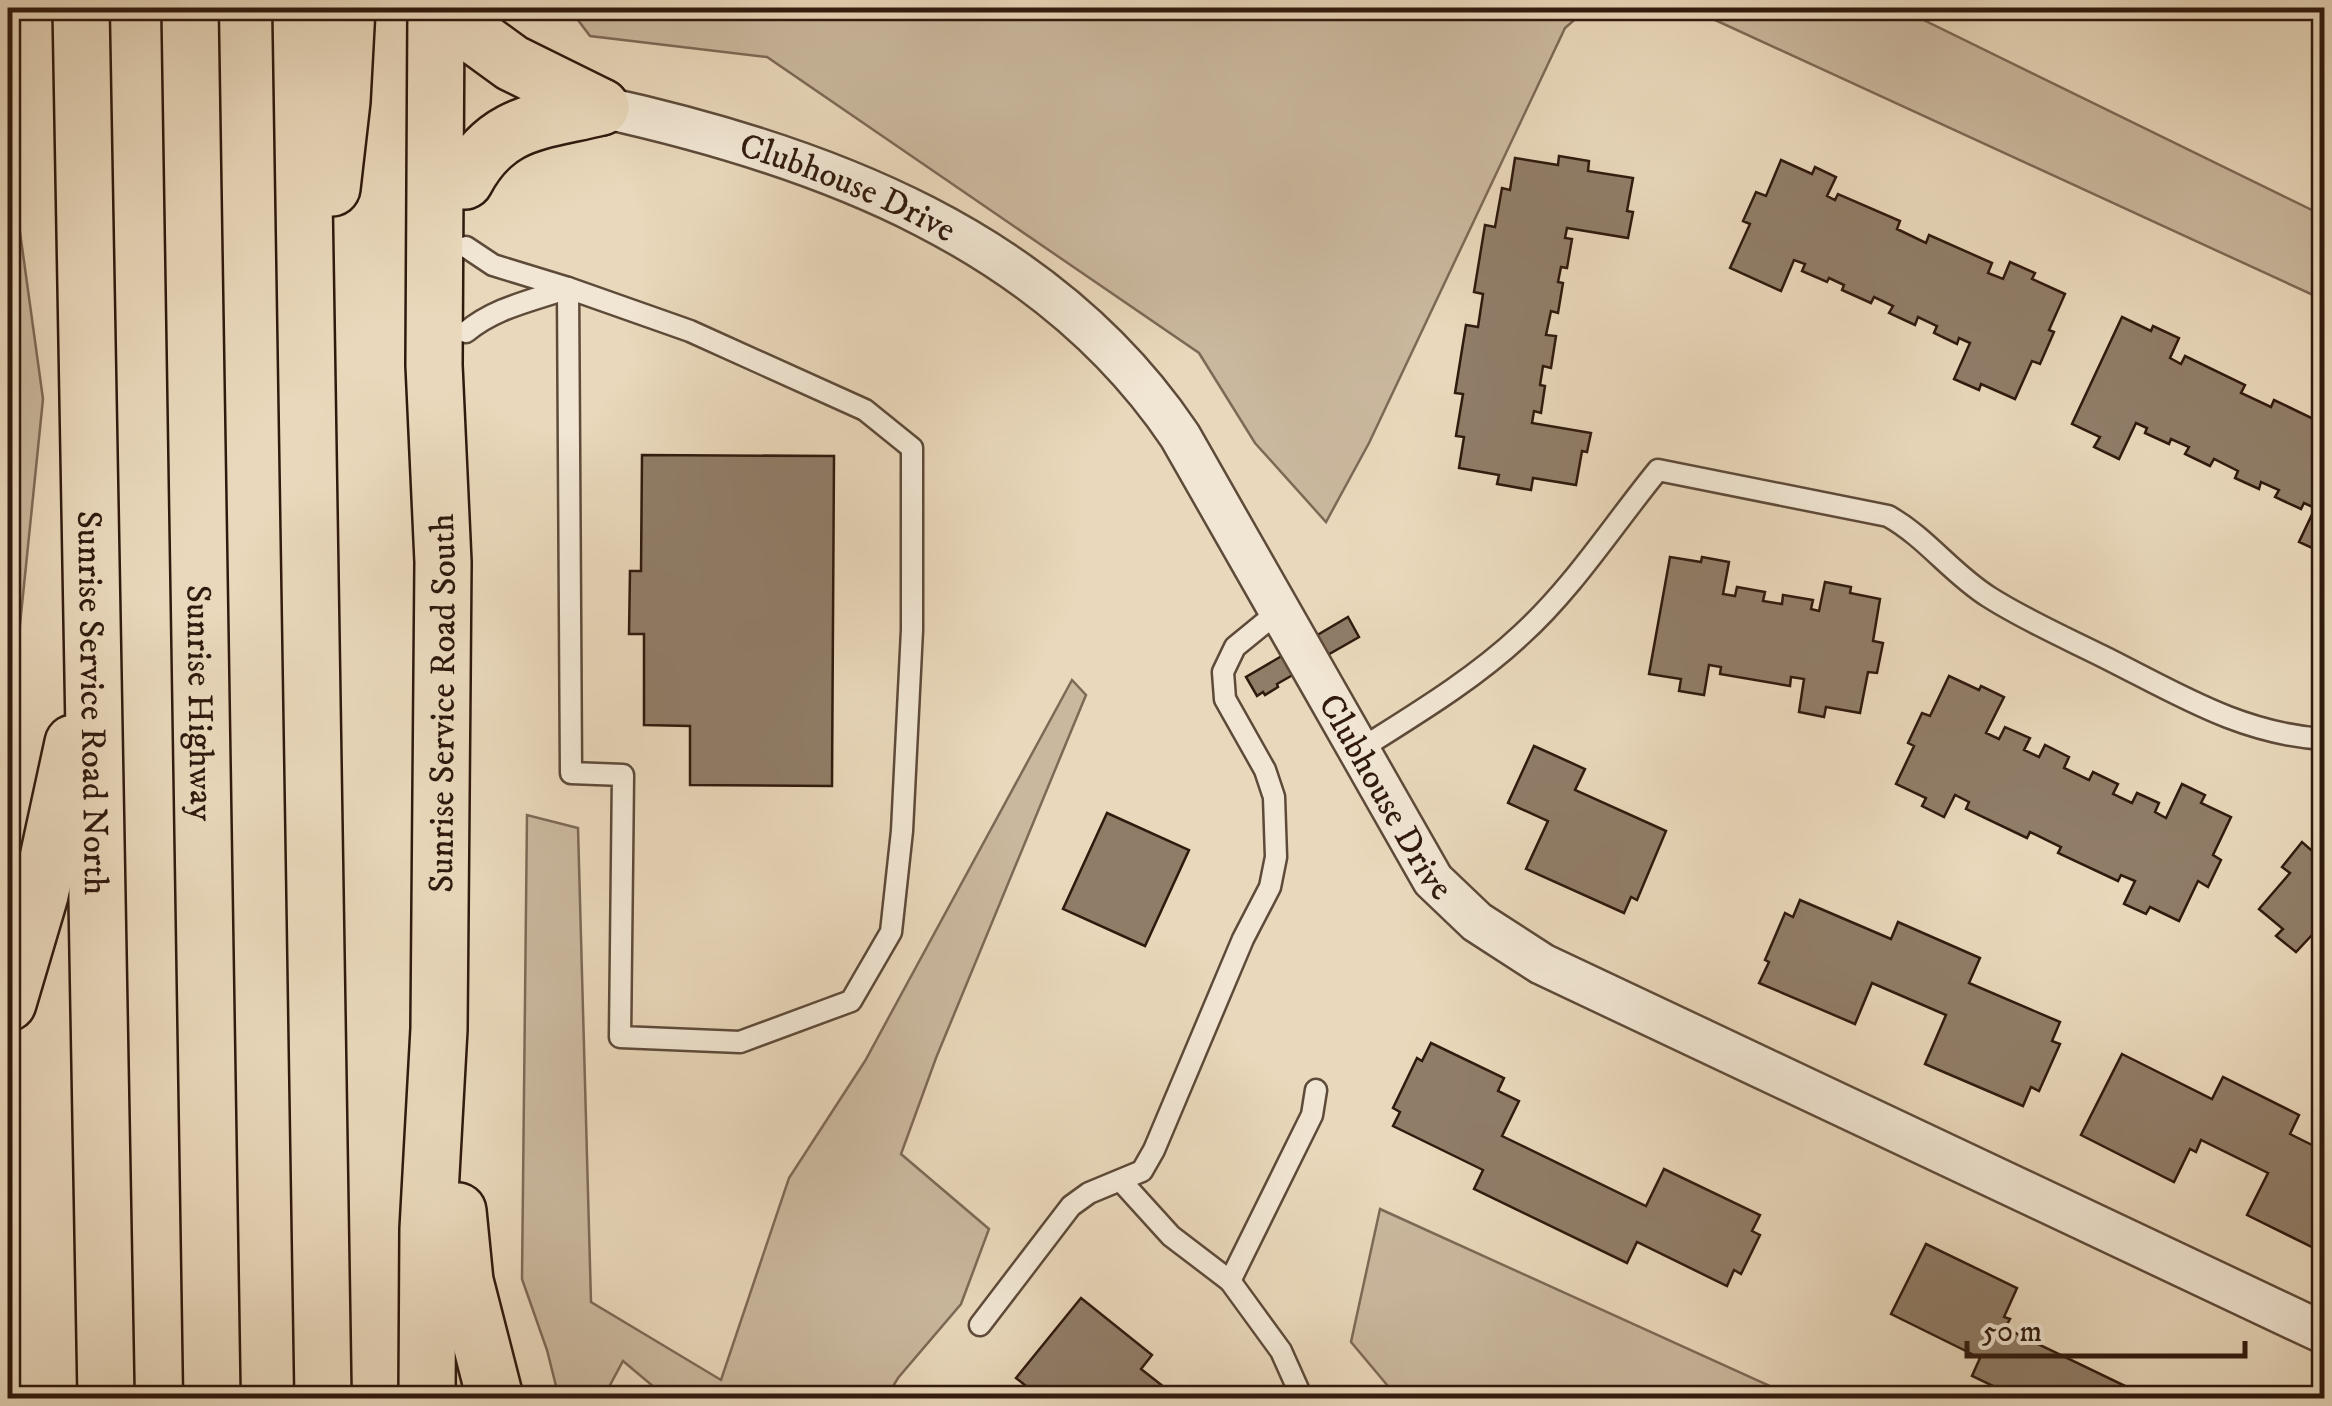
<svg xmlns="http://www.w3.org/2000/svg" width="2332" height="1406" viewBox="0 0 2332 1406" font-family="'IM FELL DW Pica',serif">
	<rect width="100%" height="100%" fill="#e9d8bb"/>
	<filter id="stains"><feTurbulence type="fractalNoise" baseFrequency=".002" numOctaves="4"/><feColorMatrix values="0 0 0 0 .2 0 0 0 0 .09 0 0 0 0 .02 0 0 0 .5 -.17"/></filter>
	<radialGradient id="worn" r=".72"><stop offset=".6" stop-color="#630" stop-opacity="0"/><stop offset="1" stop-color="#630" stop-opacity=".3"/></radialGradient>
	<g fill="#cab89e" stroke="#7d6956" stroke-width="2.5">
		<path d="M569 8H1588L1565 28 1369 443 1326 522 1255 443 1199 353 767 57 590 36Z"/>
		<path d="M1689 8H1899L2324 216V300Z"/>
		<path d="M8 145 43 399 8 742Z"/>
		<path d="M1072 680 1086 695 936 1058 901 1154 989 1229 961 1304 898 1378 886 1398H667L623 1361 603 1398H559L547 1350 522 1279 527 815 578 828 591 1302 721 1380 789 1178 865 1061Z"/>
		<path d="M1380 1209 1796 1398H1398L1351 1342Z"/>
	</g>
	<g fill="#907d68" stroke="#301a0e" stroke-width="2.5">
		<path d="M1559 156 1589 161 1588 171 1633 178 1627 211 1633 212 1628 238 1567 228 1565 238 1572 239 1567 268 1561 267 1558 282 1563 283 1558 313 1551 311 1546 335 1556 336 1551 368 1543 366 1540 385 1545 386 1541 413 1534 411 1532 423 1591 433 1587 452 1582 451 1576 485 1533 478 1531 490 1497 484 1499 475 1459 468 1464 437 1456 436 1463 394 1455 393 1466 325 1478 327 1483 294 1474 292 1485 225 1495 227 1502 188 1510 190 1515 158 1558 165Z"/>
		<path d="M1781 160 1812 174 1815 167 1836 177 1827 196 1835 200 1838 194 1900 221 1897 229 1926 243 1929 235 1992 263 1988 273 2003 279 2010 262 2035 273 2032 279 2065 294 2049 330 2054 332 2040 364 2032 361 2015 399 1981 384 1979 390 1954 379 1970 343 1959 338 1957 344 1934 333 1937 326 1918 317 1915 325 1889 313 1893 306 1874 297 1871 303 1842 290 1844 285 1829 278 1827 282 1802 271 1805 264 1794 260 1781 291 1730 268 1750 224 1743 221 1756 192 1766 196Z"/>
		<path d="M2122 317 2151 331 2153 326 2179 338 2170 358 2181 364 2185 356 2245 385 2241 393 2271 407 2274 400 2324 424V546L2321 552 2299 542 2315 508 2304 503 2301 509 2275 497 2279 490 2261 482 2259 489 2235 478 2238 471 2214 459 2210 466 2185 454 2189 447 2171 439 2169 444 2145 433 2147 428 2136 423 2119 459 2094 447 2100 437 2072 424Z"/>
		<path d="M642 455 834 456 832 786 690 785V726L644 725V634H629L630 571H641Z"/>
		<path d="M1670 557 1701 562 1702 557 1729 562 1723 594 1735 596 1737 587 1765 592 1763 601 1782 604 1783 595 1813 600 1811 609 1819 611 1825 582 1851 587 1850 593 1880 599 1873 641 1883 643 1877 673 1868 672 1860 713 1826 707 1824 717 1799 712 1804 679 1791 677 1790 686 1720 674 1721 667 1709 665 1704 695 1679 691 1681 679 1649 674Z"/>
		<path d="M1348 617 1359 637 1277 684 1278 687 1265 695 1263 692 1257 696 1246 677Z"/>
		<path d="M1949 676 1979 690 1981 686 2004 697 1986 733 1999 739 2005 727 2030 738 2024 750 2039 757 2045 745 2069 757 2064 768 2089 780 2093 772 2118 784 2113 794 2132 803 2137 793 2159 803 2155 812 2166 818 2182 784 2205 795 2201 803 2231 817 2213 855 2221 860 2208 887 2198 881 2179 921 2150 907 2146 914 2124 904 2135 881 2121 875 2118 881 2058 853 2061 847 2030 832 2027 838 1966 809 1969 802 1955 795 1944 817 1922 806 1926 798 1896 784 1914 746 1908 743 1922 713 1930 716Z"/>
		<path d="M1534 746 1585 769 1575 790 1666 831 1637 900 1631 897 1624 913 1526 869 1548 821 1508 803Z"/>
		<path d="M1107 813 1189 850 1145 946 1063 909Z"/>
		<path d="M2324 833V946L2312 935 2296 952 2276 936 2283 929 2259 909 2290 873 2282 867 2302 842 2311 850Z"/>
		<path d="M1800 900 1891 939 1898 922 1980 958 1969 983 2060 1022 2052 1041 2060 1044 2039 1091 2031 1087 2023 1106 1925 1064 1946 1015 1872 983 1855 1024 1759 983 1769 962 1765 960 1785 913 1793 917Z"/>
		<path d="M1431 1043 1504 1078 1498 1091 1519 1101 1502 1136 1646 1206 1664 1169 1760 1215 1752 1231 1760 1235 1741 1274 1734 1270 1727 1286 1637 1242 1627 1263 1474 1189 1483 1170 1393 1126 1400 1112 1393 1108 1417 1058 1422 1061Z"/>
		<path d="M2122 1054 2212 1099 2223 1077 2299 1115 2290 1134 2324 1151V1253L2247 1215 2268 1173 2201 1140 2196 1152 2190 1149 2174 1182 2081 1135Z"/>
		<path d="M1926 1244 2017 1288 2004 1317 2010 1319 2005 1328 2150 1398H2018L1972 1376 1980 1358 1891 1314Z"/>
		<path d="M1081 1298 1152 1355 1141 1369 1178 1398H1041L1016 1378Z"/>
	</g>
	<g fill="none" stroke-linecap="round" stroke-linejoin="round">
		<g stroke="#5e4a39" stroke-width="25">
			<g id="lane">
				<path d="M568 288 690 331 865 410 912 448V630L902 831 891 932 851 1001 740 1042 620 1037 623 775 571 773Z"/>
				<path d="M466 332C496 307 532 301 568 288L493 265 466 247"/>
				<path d="M1359 750C1414 715 1473 680 1521 635 1573 588 1613 525 1658 470L1888 516C1926 537 1952 574 1989 597 2025 620 2066 638 2104 657 2178 694 2241 734 2324 739"/>
				<path d="M1122 1182 1171 1236 1230 1281 1281 1351 1302 1398"/>
				<path d="M1230 1281 1312 1115 1316 1090"/>
				<path d="M980 1325 1071 1206 1089 1193 1142 1171 1154 1150 1243 939 1270 887 1276 857 1274 797 1265 770 1225 699 1223 672 1235 647 1279 611"/>
			</g>
		</g>
		<g stroke="#5e4a39" stroke-width="45">
			<g id="street">
				<path id="s1" d="M601 107C824 156 1048 240 1180 436L1433 880 1477 922 1542 964 2324 1333"/>
			</g>
		</g>
		<g stroke="#301a0e" stroke-width="60">
			<g id="highway">
				<path id="s2" d="M81 8 106 1398"/>
				<path id="s3" d="M190 8 212 1398"/>
				<path d="M301 8 323 1398"/>
				<path d="M468 31 512 63 601 107"/>
				<path d="M465 181C497 120 541 122 601 107"/>
				<path d="M332 188 342 101 347 8"/>
				<path d="M8 1003 40 895 73 743"/>
				<path d="M458 1211 465 1281 495 1398"/>
				<path id="s4" d="M427 1398 428 1229 439 1029 443 562 434 365 436 8"/>
			</g>
		</g>
		<use href="#lane" stroke="#f1e6d3" stroke-width="20"/>
		<use href="#street" stroke="#f1e6d3" stroke-width="40"/>
		<use href="#highway" stroke="#e9d8bb" stroke-width="55"/>
	</g>
	<g text-anchor="middle" stroke-width="9" stroke-linejoin="round" paint-order="stroke">
		<g font-size="35" fill="#301a0e" stroke="#f1e6d3">
			<text dy="12" stroke="none"><textPath href="#s1" startOffset="260">Clubhouse Drive</textPath></text>
			<text dy="12" stroke="none"><textPath href="#s2" startOffset="695">Sunrise Service Road North</textPath></text>
			<text dy="12" stroke="none"><textPath href="#s3" startOffset="695">Sunrise Highway</textPath></text>
			<text dy="12" stroke="none"><textPath href="#s4" startOffset="695">Sunrise Service Road South</textPath></text>
			<text dy="12" stroke="none"><textPath href="#s1" startOffset="1098">Clubhouse Drive</textPath></text>
		</g>
	</g>
	<rect width="2332" height="1406" fill="none" stroke="#e9d8bb" stroke-width="40"/>
	<rect x="10" y="10" width="2312" height="1386" fill="none" stroke="#301a0e" stroke-width="5"/>
	<rect x="20" y="20" width="2292" height="1366" fill="none" stroke="#301a0e" stroke-width="2.5"/>
	<path d="M1967 1341v15h278v-15" fill="none" stroke="#301a0e" stroke-width="5"/>
	<text x="1982" y="1341" font-size="30" fill="#301a0e" stroke="#f1e6d3" stroke-width="8" paint-order="stroke">50 m</text>
	<rect width="100%" height="100%" filter="url(#stains)"/>
	<rect width="100%" height="100%" fill="url(#worn)"/>
</svg>
